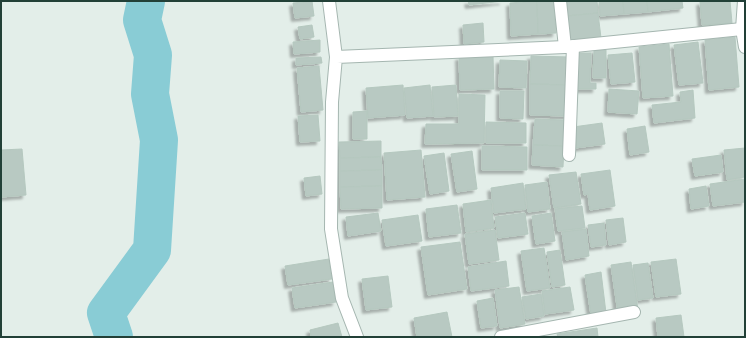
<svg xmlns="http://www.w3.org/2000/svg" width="746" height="338" viewBox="0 0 746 338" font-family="'Sofia Sans Condensed',sans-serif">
	<defs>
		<filter id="shadow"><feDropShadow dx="-3.5" dy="3.5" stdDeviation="1" flood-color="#0004"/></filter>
	</defs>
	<rect width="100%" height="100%" fill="#e3eee9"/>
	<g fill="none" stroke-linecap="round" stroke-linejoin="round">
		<path stroke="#89ccd5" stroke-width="38" d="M114 337 106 313 152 250 159 140 150 94 153 55 142 20 146 1"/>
	</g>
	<g fill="#b8c9c2" stroke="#b5c8bf" filter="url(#shadow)">
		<path d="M312 1 314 16 295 18 293 3Z"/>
		<path d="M468 1H503L469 5Z"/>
		<path d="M537 1 538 34 511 36 510 3Z"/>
		<path d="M537 1H554L556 33 538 34Z"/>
		<path d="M566 1H597L598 13 567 16Z"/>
		<path d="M599 1H623L624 14 600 16Z"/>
		<path d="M623 1H647L648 12 624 14Z"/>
		<path d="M647 1H682L683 8 648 12Z"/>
		<path d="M730 1 732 23 702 25 700 2Z"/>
		<path d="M598 13 601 38 570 42 567 16Z"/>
		<path d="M483 23 484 42 464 44 463 25Z"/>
		<path d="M312 25 314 37 300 39 298 27Z"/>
		<path d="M735 37 739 87 709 90 705 40Z"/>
		<path d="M320 40V52L294 54 293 42Z"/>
		<path d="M698 42 703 83 679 85 674 45Z"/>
		<path d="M669 44 673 96 643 98 639 47Z"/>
		<path d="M594 50H606V78H593Z"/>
		<path d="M576 53H591L590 83H596V89H575Z"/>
		<path d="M632 53 635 82 611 84 608 55Z"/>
		<path d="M493 56 494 89 460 90 459 57Z"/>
		<path d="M531 56 570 57 569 85 530 84Z"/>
		<path d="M321 57 322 63 296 65V58Z"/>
		<path d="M500 60 527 61 526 88 499 87Z"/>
		<path d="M319 66 323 110 301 112 297 68Z"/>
		<path d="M530 84 569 85V116L530 115Z"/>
		<path d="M403 85 405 115 368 118 366 88Z"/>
		<path d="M430 85 433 116 407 118 404 88Z"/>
		<path d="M456 85 458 116 434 117 432 87Z"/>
		<path d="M609 89 639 91 637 114 608 112Z"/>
		<path d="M693 90 695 118 654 123 652 105 681 102 680 92Z"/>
		<path d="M500 91H524L523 119 500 118Z"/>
		<path d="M459 94 485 95 484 143 425 144 426 124H459Z"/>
		<path d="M367 111V139H353V112Z"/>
		<path d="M318 115 320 141 300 142 298 116Z"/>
		<path d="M535 119 565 120 564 146 533 145Z"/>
		<path d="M486 122 526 123V143H486Z"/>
		<path d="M602 123 605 144 575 148 573 127Z"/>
		<path d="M645 126 649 152 630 155 627 129Z"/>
		<path d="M381 141V157L340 158 339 142Z"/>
		<path d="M533 145 564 146 563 167 532 165Z"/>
		<path d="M482 146 527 147V170H482Z"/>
		<path d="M745 148V177L727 180 724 150Z"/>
		<path d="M22 149 26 195 1 197V150Z"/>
		<path d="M421 150 425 197 387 200 384 153Z"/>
		<path d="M472 151 477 189 457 192 451 154Z"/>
		<path d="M444 153 449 191 430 194 424 156Z"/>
		<path d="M721 155 723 172 695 176 692 159Z"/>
		<path d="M381 157 382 170 340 171V158Z"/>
		<path d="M382 170V186L340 187V171Z"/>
		<path d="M610 170 615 206 590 210 588 194 584 195 581 174Z"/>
		<path d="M576 172 581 204 554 208 549 175Z"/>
		<path d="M320 176 322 194 306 196 304 178Z"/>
		<path d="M745 179V202L713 206 710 184Z"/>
		<path d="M547 182 550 209 528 212 525 185Z"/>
		<path d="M523 183 526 209 494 213 491 188Z"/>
		<path d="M382 186V208L341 209 340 187Z"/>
		<path d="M706 186 709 206 691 209 689 189Z"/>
		<path d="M491 200 494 228 466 232 463 204Z"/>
		<path d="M457 205 461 233 429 237 426 209Z"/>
		<path d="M582 206 585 228 558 231 555 209Z"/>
		<path d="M378 213 381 231 348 236 346 217Z"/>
		<path d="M525 213 528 234 498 238 495 217Z"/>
		<path d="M551 213 555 241 536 244 532 216Z"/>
		<path d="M418 215 422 241 386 246 382 220Z"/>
		<path d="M623 218 626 242 609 245 606 220Z"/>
		<path d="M604 223 606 245 591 247 588 225Z"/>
		<path d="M586 229 589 256 566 260 562 232Z"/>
		<path d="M495 230 499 260 469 264 465 234Z"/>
		<path d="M460 242 467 289 428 295 421 247Z"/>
		<path d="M544 248 550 288 527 291 521 251Z"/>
		<path d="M560 250 565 285 552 287 547 252Z"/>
		<path d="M329 259 332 279 288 285 285 266Z"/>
		<path d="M676 259 681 294 656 297 651 262Z"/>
		<path d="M506 261 509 286 471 291 468 267Z"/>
		<path d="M631 262 638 310 618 313 611 265Z"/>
		<path d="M648 263 653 298 638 300 633 265Z"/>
		<path d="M601 272 606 313 591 315 585 275Z"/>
		<path d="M388 276 392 307 366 310 362 279Z"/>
		<path d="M333 282 336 302 295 308 292 288Z"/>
		<path d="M519 287 525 324 500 328 495 290Z"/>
		<path d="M570 287 574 310 545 314 542 291Z"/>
		<path d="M541 294 544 316 526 319 522 297Z"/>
		<path d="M493 298 497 326 481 328 477 301Z"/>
		<path d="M447 312 452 337H417L414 318Z"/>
		<path d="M681 315 684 337H658L656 318Z"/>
		<path d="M338 323 342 337H311L310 330Z"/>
		<path d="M597 328 598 337H558L557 334Z"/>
	</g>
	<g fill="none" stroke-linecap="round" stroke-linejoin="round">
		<g stroke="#a5b6b0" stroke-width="14">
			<g id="street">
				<path d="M329 1 336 57"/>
				<path d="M560 1 565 47"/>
				<path d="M744 1 742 29 745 47"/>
				<path d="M569 155 573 46"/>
				<path d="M357 337 342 298 331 229 332 102 336 57 565 47 742 29"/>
				<path d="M501 337 634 312"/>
			</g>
		</g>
		<use href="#street" stroke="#fff" stroke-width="12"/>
	</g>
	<rect width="746" height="338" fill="none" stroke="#224037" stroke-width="4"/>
</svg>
